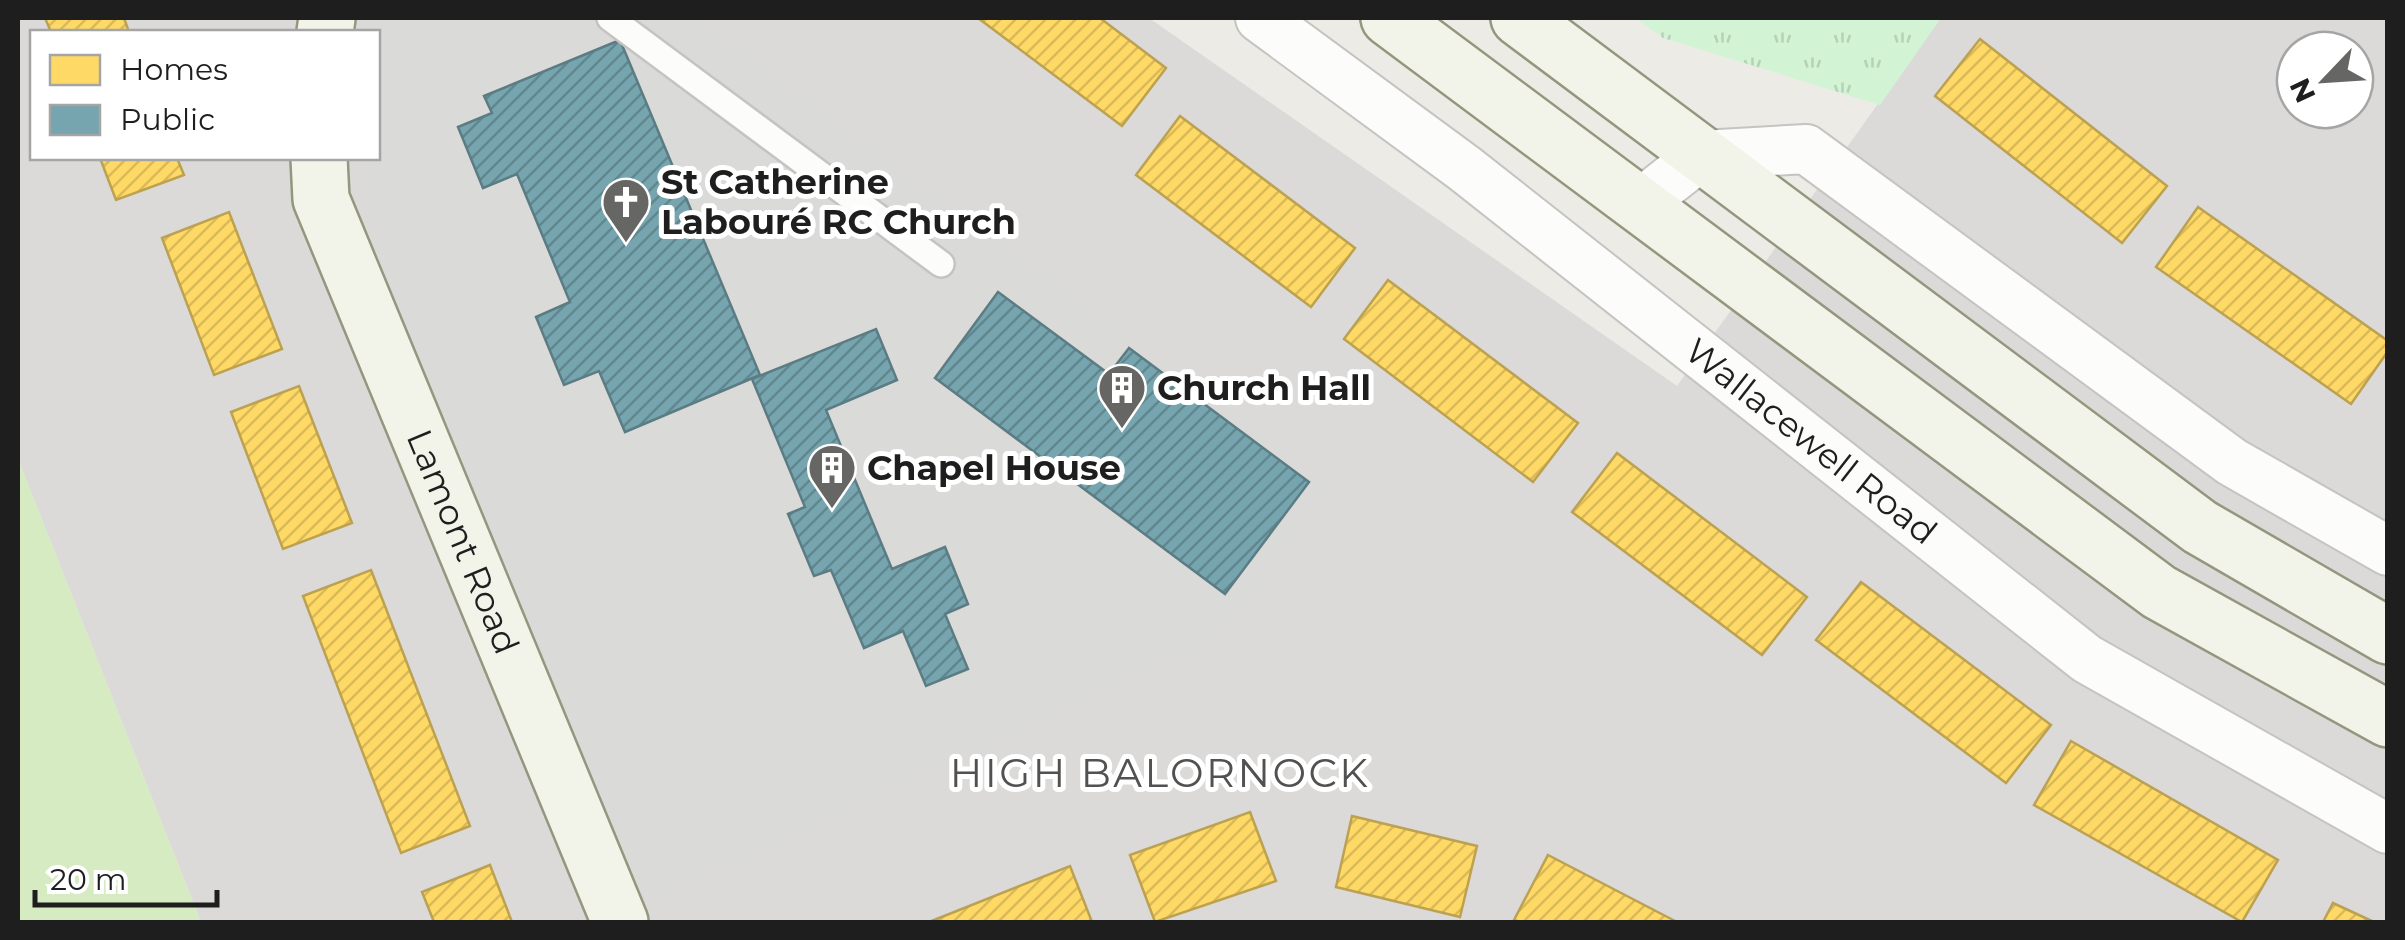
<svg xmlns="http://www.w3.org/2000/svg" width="2405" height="940" viewBox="0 0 2405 940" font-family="Montserrat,sans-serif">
	<defs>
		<pattern id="park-tufts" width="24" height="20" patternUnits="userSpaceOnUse" patternTransform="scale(2.5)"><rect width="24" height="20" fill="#d3f4d4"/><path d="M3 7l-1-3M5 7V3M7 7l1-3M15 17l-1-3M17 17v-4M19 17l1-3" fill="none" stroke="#b5d1b6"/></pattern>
		<pattern id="homes-hatch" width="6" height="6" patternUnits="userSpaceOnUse" patternTransform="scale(2.5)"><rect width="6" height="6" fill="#ffd966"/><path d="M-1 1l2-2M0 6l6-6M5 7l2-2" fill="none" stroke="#daba58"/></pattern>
		<pattern id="public-hatch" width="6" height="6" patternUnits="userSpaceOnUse" patternTransform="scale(2.5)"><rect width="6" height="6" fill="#76a5af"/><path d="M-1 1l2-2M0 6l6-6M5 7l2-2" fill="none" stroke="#60868e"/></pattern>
	</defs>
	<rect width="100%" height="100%" fill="#ecebe6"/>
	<path fill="#dbdad8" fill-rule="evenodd" d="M18 18H1149L1677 386 1939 18H2387V922H201L18 459ZM32 32H378V158H32ZM2295 50H2355V110H2295Z"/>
	<path fill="#dadad8" d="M362 18H699L1326 483 1223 636 642 905 382 278 363 158H378V32H361Z"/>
	<path fill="#d7ebc3" d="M18 459 201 922H18Z"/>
	<path fill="url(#park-tufts)" d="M1636 18H1941L1880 105 1663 38Z"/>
	<g fill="url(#homes-hatch)" stroke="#bca150" stroke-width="2.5">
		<path d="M45 18H124L129 32H51Z"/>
		<path d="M978 18H1100L1166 68 1122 126Z"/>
		<path d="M1980 39 2167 186 2122 243 1935 96Z"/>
		<path d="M1180 116 1355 248 1311 307 1136 175Z"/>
		<path d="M100 158H177L184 175 116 200Z"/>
		<path d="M2198 207 2388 341V351L2351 404 2156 267Z"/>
		<path d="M229 212 282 349 214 375 162 238Z"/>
		<path d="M1388 280 1578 423 1533 482 1344 339Z"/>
		<path d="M299 386 352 523 283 549 231 412Z"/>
		<path d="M1617 453 1807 597 1762 655 1572 512Z"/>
		<path d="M371 570 470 826 401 853 303 596Z"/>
		<path d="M1861 582 2051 725 2006 783 1816 640Z"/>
		<path d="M2071 741 2278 860 2242 922 2034 805Z"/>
		<path d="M1250 812 1276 881 1155 922 1130 855Z"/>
		<path d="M1352 816 1477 846 1460 917 1336 887Z"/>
		<path d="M1548 855 1677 922H1520L1514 920Z"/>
		<path d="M490 865 512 922H434L422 892Z"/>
		<path d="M1070 866 1092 922H929Z"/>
		<path d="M2333 903 2374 922H2323Z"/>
	</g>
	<g fill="url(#public-hatch)" stroke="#5c7c84" stroke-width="2.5">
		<path d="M620 40 760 375 625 432 599 371 564 385 536 317 570 302 517 174 483 188 458 127 492 113 484 96Z"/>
		<path d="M998 292 1109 374 1129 348 1309 482 1225 594 935 378Z"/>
		<path d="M876 329 897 380 826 410 892 569 945 547 968 604 945 614 968 669 926 686 903 631 864 648 831 570 814 576 788 514 805 507 752 379Z"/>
	</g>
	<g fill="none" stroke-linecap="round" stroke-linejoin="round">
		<g stroke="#c5c4c2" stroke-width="30">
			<path id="lane" d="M610 18 941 264"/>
		</g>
		<g stroke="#c5c4c2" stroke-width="52">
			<g id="street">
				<path id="s1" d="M1260 18 1464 168 2087 659 2388 829"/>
				<path d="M1637 206 1702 155 1806 149 2232 462 2388 551"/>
			</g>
		</g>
		<g stroke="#94977e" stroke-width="60">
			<g id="secondary">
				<path d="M1389 18 2159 592 2388 719"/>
				<path d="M1519 18 2200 527 2388 636"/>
				<path d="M325 32 327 18"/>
				<path id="s2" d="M319 158 321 199 620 922"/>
			</g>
		</g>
		<use href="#lane" stroke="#fcfcfb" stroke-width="25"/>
		<use href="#street" stroke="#fcfcfb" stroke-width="48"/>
		<use href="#secondary" stroke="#f3f4e9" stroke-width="55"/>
	</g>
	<defs>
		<g id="church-pin" transform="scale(2.5)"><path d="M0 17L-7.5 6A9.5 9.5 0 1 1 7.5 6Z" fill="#666664" stroke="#fff"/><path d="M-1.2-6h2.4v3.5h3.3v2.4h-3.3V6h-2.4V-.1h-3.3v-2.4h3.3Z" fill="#fff"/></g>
		<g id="building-pin" transform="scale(2.5)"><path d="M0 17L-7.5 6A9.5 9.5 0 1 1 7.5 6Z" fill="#666664" stroke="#fff"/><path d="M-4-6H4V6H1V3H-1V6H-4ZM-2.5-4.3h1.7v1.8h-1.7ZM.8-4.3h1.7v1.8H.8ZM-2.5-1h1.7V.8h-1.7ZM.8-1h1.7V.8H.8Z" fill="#fff"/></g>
	</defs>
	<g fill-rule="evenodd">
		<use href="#church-pin" x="626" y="202"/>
		<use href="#building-pin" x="1122" y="388"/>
		<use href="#building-pin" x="832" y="468"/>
	</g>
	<g text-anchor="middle" stroke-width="10" stroke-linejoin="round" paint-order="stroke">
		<g font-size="35" font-weight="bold" fill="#1e1e1e" stroke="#fff" text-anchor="start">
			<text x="661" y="194">St Catherine<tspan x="661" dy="40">Labouré RC Church</tspan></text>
			<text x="1157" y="400">Church Hall</text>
			<text x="867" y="480">Chapel House</text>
		</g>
		<g font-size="35" fill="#1e1e1e" stroke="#fff">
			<text dy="12" stroke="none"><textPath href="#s1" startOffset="695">Wallacewell Road</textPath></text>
			<text dy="12" stroke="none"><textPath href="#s2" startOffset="412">Lamont Road</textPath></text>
		</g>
		<g font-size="40" letter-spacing="2.5" fill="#515151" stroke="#fff">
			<text x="1160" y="787">HIGH BALORNOCK</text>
		</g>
	</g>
	<rect width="2405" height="940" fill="none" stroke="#1e1e1e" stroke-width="40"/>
	<rect x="30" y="30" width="350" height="130" fill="#ffffff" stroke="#a5a5a5" stroke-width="2.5"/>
	<rect x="50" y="55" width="50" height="30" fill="#ffd966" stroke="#a5a5a5" stroke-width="2.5"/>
	<text x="120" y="80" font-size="30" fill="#1e1e1e">Homes</text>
	<rect x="50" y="105" width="50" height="30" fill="#76a5af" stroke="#a5a5a5" stroke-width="2.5"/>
	<text x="120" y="130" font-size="30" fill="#1e1e1e">Public</text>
	<g transform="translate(2325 80) rotate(245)"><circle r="48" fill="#ffffff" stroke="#a5a5a5" stroke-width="2.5"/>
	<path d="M0-8L18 38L0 25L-18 38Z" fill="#666664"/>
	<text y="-15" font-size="28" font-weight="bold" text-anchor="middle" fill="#1e1e1e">N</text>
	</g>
	<path d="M35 890v15h182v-15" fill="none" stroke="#1e1e1e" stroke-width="5"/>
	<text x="50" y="890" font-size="30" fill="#1e1e1e" stroke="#ffffff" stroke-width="8" paint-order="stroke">20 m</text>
</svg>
